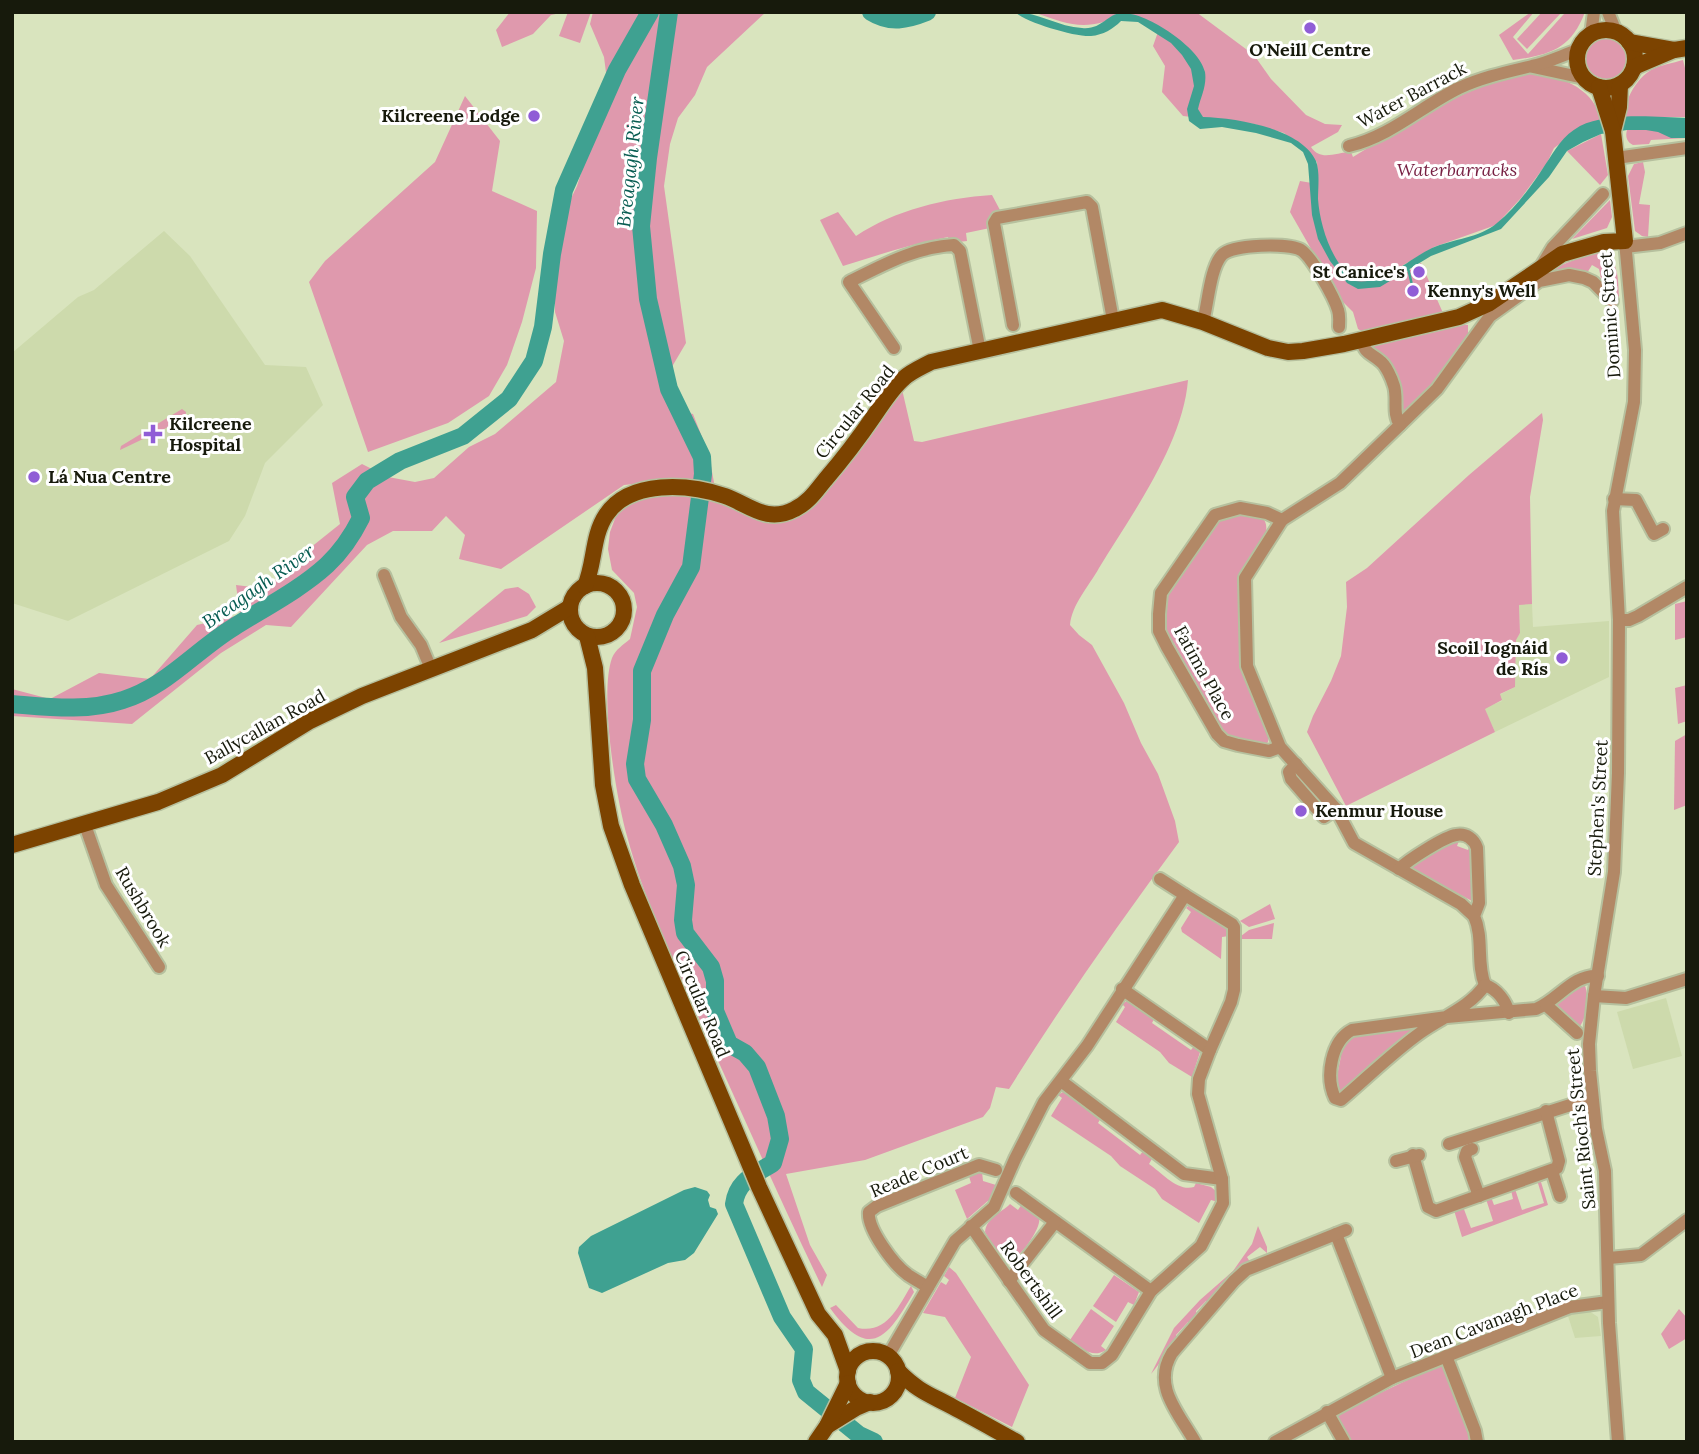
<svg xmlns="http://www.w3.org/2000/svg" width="1699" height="1454" viewBox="0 0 1699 1454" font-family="Lora,serif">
	<rect width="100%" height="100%" fill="#d9e4be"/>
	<g fill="#cddaac">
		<path d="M164 231 190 256 265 365 306 367 323 405 265 463 245 516 229 541 68 621 12 603V353L78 297 94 290Z"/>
		<path d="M1519 604H1532L1533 627 1609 621V677L1495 732 1484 708 1502 701 1499 695 1515 687 1516 639 1520 633Z"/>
		<path d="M1666 998 1682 1056 1633 1069 1617 1012Z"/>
		<path d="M1579 1311H1589L1598 1317 1601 1336 1575 1338 1568 1316Z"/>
	</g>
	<g fill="#df99ad">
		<path d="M510 12H565L551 15 533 34 502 47 496 30Z"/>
		<path d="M568 12H591L580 43 559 36Z"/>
		<path d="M593 12H766L707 67 695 95 678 118 670 144 664 186 686 343 673 365 664 391 680 411 693 414 709 455 715 488 664 481 624 485 501 569 459 559 465 535 446 516 432 531H393L367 545 291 627 266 625 221 653 132 724 12 716V689L50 699 99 673 150 679 197 625 240 615 236 585 267 589 295 560 340 524 332 483 362 464 388 477 415 482 434 478 469 447 495 434 556 382 564 341 555 312V274L565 211 577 186 608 88 604 57 590 24Z"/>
		<path d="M1033 12H1196L1254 55 1271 79 1306 115 1325 124 1342 125 1338 132 1311 147C1321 162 1336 152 1351 152L1353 157C1399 129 1444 99 1495 82 1503 79 1512 75 1520 74 1539 72 1561 77 1577 87 1590 96 1598 105 1600 121L1589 123 1554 148 1547 163 1521 198 1496 225 1434 247 1378 280H1395L1421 263 1443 313 1363 332 1358 329 1353 312 1335 294 1324 279 1310 247 1290 212 1300 181 1318 184 1317 162 1284 133 1254 124 1183 116 1162 92 1165 66 1153 46 1159 29 1126 13C1086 32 1073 26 1033 12Z"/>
		<path d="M1531 12H1534L1513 37 1528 54 1563 15 1566 12H1585C1571 49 1550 55 1513 60L1499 35Z"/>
		<path d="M1542 12 1561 13 1527 49 1517 39Z"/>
		<circle cx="1607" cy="57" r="22"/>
		<path d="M1683 60 1687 76V117H1626C1623 101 1637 78 1651 70 1660 65 1673 63 1683 60Z"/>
		<path d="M465 96 500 141 492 191 537 211 536 268 522 322 507 365 489 396 448 423 368 452 309 282 325 261 435 162Z"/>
		<path d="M1637 125 1687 138 1651 140 1649 144 1633 145C1627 142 1625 137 1627 130Z"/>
		<path d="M1601 134 1608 175 1600 185 1567 151Z"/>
		<path d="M1643 162 1645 172 1639 204 1650 205 1648 237 1642 236 1635 231 1628 176 1634 164Z"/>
		<path d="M992 195 1001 212 990 228 966 233 967 241 949 243 948 237C912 244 878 255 843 266L820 220 838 212 856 236C895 210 945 198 992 195Z"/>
		<path d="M1610 200 1612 217 1607 228 1572 239Z"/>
		<path d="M1597 251C1619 256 1618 278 1619 296L1616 300 1602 283 1599 269 1592 265 1587 273 1554 276V268Z"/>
		<path d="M1460 324 1468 325V338L1435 386 1402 418 1400 390 1374 353V345Z"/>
		<path d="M1188 380C1183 444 1132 514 1099 568 1089 586 1072 604 1070 625L1079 635 1092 645 1124 703 1141 743 1158 774 1175 821 1179 842C1120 922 1062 1004 1009 1089L996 1087 990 1108 983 1117 865 1160 786 1174 810 1245 827 1275 822 1287C780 1200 741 1111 701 1023 675 962 644 901 627 836 616 798 599 694 612 658 616 649 623 645 630 639L637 607 634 593 612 570 608 549 610 532 616 516 629 501 647 492 684 493 725 503 758 520H777L812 506 835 481 901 385 914 441 922 442Z"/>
		<path d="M182 409 186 412 185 419 120 450 121 446Z"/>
		<path d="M1542 413 1543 420 1530 497 1532 604 1519 605 1520 633 1516 640 1515 687 1500 694 1502 700 1485 709 1495 732 1346 806 1307 732 1313 716 1331 681 1341 656 1347 607 1346 582 1367 568 1469 475Z"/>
		<path d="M1241 511C1256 514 1269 514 1266 534L1240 573 1241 666 1269 734 1268 742 1263 748 1230 739 1217 727 1174 643H1169C1163 623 1163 609 1168 589L1173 588 1213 528 1212 523Z"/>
		<path d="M518 587 529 594 536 607 527 616 439 643 505 589Z"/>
		<path d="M1687 601V637L1675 640V604Z"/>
		<path d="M1687 685V721L1678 724 1675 688Z"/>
		<path d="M1687 734V805L1674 810 1675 741Z"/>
		<path d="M1460 838 1457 846 1468 850 1471 843 1472 890 1475 892 1476 898 1472 901 1410 868V863L1418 858 1422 860Z"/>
		<path d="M1270 904 1275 919 1249 927 1240 921Z"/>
		<path d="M1189 905 1193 907 1194 905 1227 928 1229 936 1222 937 1221 959 1182 932 1181 928 1191 912 1186 908Z"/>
		<path d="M1274 923 1272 939H1241V936L1249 930Z"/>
		<path d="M1584 984C1590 994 1587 1019 1579 1027L1558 1012 1555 1004 1580 985Z"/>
		<path d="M1127 1001 1155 1017 1152 1023 1191 1050 1195 1045 1201 1049 1192 1077 1169 1063 1160 1052 1116 1022 1125 1007 1122 1004Z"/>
		<path d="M1420 1025 1402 1041H1398L1386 1052 1384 1058 1340 1095 1334 1074 1338 1071 1341 1056 1338 1051 1353 1034Z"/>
		<path d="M1063 1092 1067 1094 1069 1092 1102 1116 1098 1123 1140 1155 1144 1150 1153 1157 1149 1164C1162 1173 1178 1192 1194 1187L1196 1183 1211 1187 1217 1192 1218 1202 1211 1200 1199 1223 1162 1199 1155 1189 1120 1166 1111 1156 1051 1116 1062 1098 1058 1095Z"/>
		<path d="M979 1170 982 1172 983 1181 996 1185 990 1199 967 1219 955 1190 971 1183 968 1173Z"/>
		<path d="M1544 1178 1548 1179 1541 1182 1548 1205 1462 1237 1453 1207 1462 1204 1471 1228 1493 1221 1486 1199 1491 1197 1494 1205 1513 1199 1511 1190 1515 1189 1522 1210 1544 1203 1537 1180Z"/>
		<path d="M1010 1204 1018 1210 1022 1204C1028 1208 1037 1212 1039 1218 1042 1227 1021 1257 1013 1258 1001 1259 990 1241 985 1232 987 1217 1001 1213 1010 1204Z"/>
		<path d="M1258 1226 1267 1247V1253L1260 1247 1247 1257 1250 1262 1235 1274 1233 1273 1220 1285 1223 1288 1209 1303 1206 1301 1196 1311 1197 1316 1191 1324 1188 1322 1176 1335 1177 1339C1166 1351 1161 1363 1151 1374L1174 1328 1200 1300 1233 1271 1252 1244Z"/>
		<path d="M949 1267 956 1273 1029 1385 1012 1427 955 1398 971 1357 945 1317 923 1313 941 1282 946 1285 949 1280 944 1276Z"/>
		<path d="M1114 1275 1139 1292 1134 1305 1128 1302 1116 1322 1093 1306Z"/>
		<path d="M911 1286 914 1292C888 1337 870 1363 830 1308L836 1305 858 1328C887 1334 898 1307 911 1286Z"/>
		<path d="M1091 1309 1114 1326 1101 1346 1106 1350C1092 1359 1082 1348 1070 1340Z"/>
		<path d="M1679 1309 1687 1318V1338L1669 1349 1661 1334Z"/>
		<path d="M1439 1365 1446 1368 1470 1433V1442H1350L1336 1418 1338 1413Z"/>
	</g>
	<g fill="#3fa191">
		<path d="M1015 12C1037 12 1059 27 1082 28 1102 30 1107 14 1121 13 1145 11 1200 47 1205 72 1207 86 1201 96 1198 109L1203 117C1236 118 1301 128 1316 161 1320 172 1318 187 1318 199 1320 227 1332 263 1355 281 1384 285 1407 260 1432 248 1452 239 1480 238 1497 223 1516 208 1532 185 1545 165 1556 149 1562 136 1580 126 1608 112 1657 117 1687 118V138H1671L1658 132 1646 130H1627L1601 134 1583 142 1567 151 1549 177 1501 229 1431 256 1380 287 1358 289 1347 283 1330 261 1318 239 1312 215 1308 164 1303 152 1291 143 1256 133 1222 127 1200 129 1189 121 1187 109 1194 86 1191 69 1182 55 1171 43 1138 22 1121 21C1113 29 1103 35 1091 36 1075 37 1025 22 1015 12Z"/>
		<path d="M695 1187 707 1191 710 1195 708 1200 710 1207 716 1209 718 1214 694 1253 685 1260 668 1263 602 1293 589 1288 578 1253 579 1247 591 1236 684 1190Z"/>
	</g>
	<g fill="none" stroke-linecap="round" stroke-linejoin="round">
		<path stroke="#3fa191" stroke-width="2.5" d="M1408 268 1412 285"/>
		<g stroke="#3fa191" stroke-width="18">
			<path d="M669 12 648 158 641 226 648 299 669 389 702 457 703 474 691 567 665 615 642 671V720L635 764 637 779 664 825 682 866 686 885 683 920 685 933 711 967 715 981V1011L729 1044 745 1053 757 1067 776 1116 780 1139 773 1163C755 1175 737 1180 734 1204L782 1317 804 1349 801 1380 806 1392 859 1435 874 1442"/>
			<path d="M871 12C890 24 907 20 927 12"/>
			<path d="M12 704C49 707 87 712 123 700 166 687 196 650 234 627 264 608 301 589 327 565 342 551 352 536 361 518L355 497 367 481 400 461 463 436 509 399 534 361 543 327 552 254 564 190 617 70 650 12"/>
		</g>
		<g stroke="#b6c09e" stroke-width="16">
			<g id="minor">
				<path d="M1608 12 1616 32"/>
				<path d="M1591 34 1594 12"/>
				<path d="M1533 67 1584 78"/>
				<path d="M1349 146C1391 136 1422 106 1459 88 1483 77 1507 72 1532 66 1547 63 1563 55 1578 50"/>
				<path d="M1616 158 1687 148"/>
				<path d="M1625 247 1660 243 1687 233"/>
				<path d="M1542 265 1553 247 1603 194"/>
				<path d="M1203 322C1208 304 1210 268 1222 255 1232 244 1289 243 1301 250 1312 257 1334 297 1338 310 1340 316 1339 321 1339 327"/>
				<path d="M1013 325 994 223 997 218 1087 202 1092 207 1113 320"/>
				<path d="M894 348 849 282C883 265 915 247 954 245L960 251 980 351"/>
				<path d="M1400 425 1437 389 1490 316 1539 281 1569 275 1584 278 1593 282 1612 301"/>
				<path d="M1614 499 1636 500 1654 534 1663 529"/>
				<path d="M1282 520 1340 483 1400 425C1392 413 1398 399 1394 386 1392 379 1386 365 1380 361 1371 353 1365 354 1362 341"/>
				<path d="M384 575 401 617 421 645 431 669"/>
				<path d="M1619 620H1629L1638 616 1687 587"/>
				<path d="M1280 747 1247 666 1245 578 1282 520 1267 513 1240 508 1215 515 1161 593 1159 614V631L1167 647 1217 734 1224 741 1238 745 1269 751 1280 747 1336 809 1354 843 1461 904 1474 916"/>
				<path d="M1296 764 1289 772 1291 779 1324 817 1336 809"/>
				<path d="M85 825 106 885 159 967"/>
				<path d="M1399 869C1408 860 1444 837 1456 835 1466 833 1474 839 1477 848L1479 903 1474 916C1484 938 1476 963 1485 985"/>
				<path d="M1160 879 1185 895"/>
				<path d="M1485 985C1469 1008 1442 1017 1420 1033 1392 1053 1367 1078 1341 1100L1335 1098C1325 1077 1331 1041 1352 1030L1447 1017 1536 1009C1558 1000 1573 974 1598 976"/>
				<path d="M1485 985C1497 989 1506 1001 1509 1013"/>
				<path d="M1122 989 1210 1050"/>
				<path d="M1594 996 1626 998 1687 979"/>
				<path d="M1546 1005 1577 1033"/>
				<path d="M1061 1081 1184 1174 1222 1179"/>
				<path d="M1449 1144 1592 1098"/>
				<path d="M1472 1149 1467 1151 1465 1157 1479 1196"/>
				<path d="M1413 1155 1428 1207 1436 1211 1557 1168 1559 1161 1546 1111"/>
				<path d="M1396 1161 1419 1155"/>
				<path d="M1552 1171 1560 1196"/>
				<path d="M1016 1193 1151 1291"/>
				<path d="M1336 1234 1392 1378"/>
				<path d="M1609 1258 1641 1255 1687 1220"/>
				<path d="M1009 1281 1055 1222"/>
				<path d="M928 1287C921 1283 914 1279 908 1275 894 1265 867 1229 869 1212L877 1206 979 1165 996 1170"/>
				<path d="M888 1356 955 1241 994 1207 1015 1159 1044 1102 1087 1046 1185 895 1232 924 1234 927V990L1231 1002 1210 1050 1199 1079 1198 1094 1222 1179 1223 1203 1201 1246 1151 1291 1112 1355 1102 1363H1090L1044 1330 971 1226"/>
				<path d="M1446 1356 1475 1431 1477 1442"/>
				<path d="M1327 1412 1344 1442"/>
				<path d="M1195 1442C1178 1412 1152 1386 1172 1353L1234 1281 1246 1270 1346 1230"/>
				<path d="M1275 1442 1392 1378 1570 1307 1608 1302"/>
				<path d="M1618 1442 1609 1323 1605 1171 1596 1129 1590 1071 1589 1044 1594 996 1614 872 1618 773 1619 620 1613 511 1634 402 1635 350 1625 241"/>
			</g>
		</g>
		<g stroke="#b6c09e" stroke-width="19">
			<g id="major">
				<circle cx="1606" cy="59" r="29"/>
				<path d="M1629 42 1674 50"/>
				<path d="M1634 67 1674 50 1687 48"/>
				<path d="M1613 131 1619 107 1620 85"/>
				<circle cx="597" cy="610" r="27"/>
				<path d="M585 586C595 563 592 536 606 515 630 479 689 484 725 496 750 505 767 524 795 509 809 502 816 491 825 480 843 459 859 438 874 416 883 403 892 388 904 378 912 371 922 367 931 362L1162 310 1203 322 1268 348 1288 352 1303 351 1344 344 1459 317 1488 304 1562 254 1604 242 1625 241 1613 131 1599 87"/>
				<path d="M587 636 595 668 603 785 611 826 632 885 759 1187 818 1314 835 1335 848 1371"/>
				<path d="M12 845 158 802 222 775 310 721 362 696 532 630 570 607"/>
				<circle cx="873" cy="1377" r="26"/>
				<path d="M898 1371C919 1392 929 1394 953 1407 974 1418 995 1430 1017 1442"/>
				<path d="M827 1426 856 1408 870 1402"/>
				<path d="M816 1442 827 1426 848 1383"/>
			</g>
		</g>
		<use href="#minor" stroke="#b28866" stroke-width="12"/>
		<use href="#major" stroke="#7c4300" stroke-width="16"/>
	</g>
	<g fill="#905dd6" stroke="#fff" stroke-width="2.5">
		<circle cx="1310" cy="28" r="7"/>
		<circle cx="534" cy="116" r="7"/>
		<circle cx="1419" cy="272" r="7"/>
		<circle cx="1413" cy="291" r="7"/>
		<path d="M149.5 423.5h7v7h7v7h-7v7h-7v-7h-7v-7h7z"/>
		<circle cx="34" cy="477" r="7"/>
		<circle cx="1562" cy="658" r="7"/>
		<circle cx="1301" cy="811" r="7"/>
	</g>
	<g text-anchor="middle" stroke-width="6" stroke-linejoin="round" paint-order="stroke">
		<g font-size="18" font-weight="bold" fill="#171a0c" stroke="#fff" text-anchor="start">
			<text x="1310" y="56" text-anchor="middle">O'Neill Centre</text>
			<text x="520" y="122" text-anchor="end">Kilcreene Lodge</text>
			<text x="1405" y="278" text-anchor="end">St Canice's</text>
			<text x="1427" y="297">Kenny's Well</text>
			<text x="169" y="430">Kilcreene<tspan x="169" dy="21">Hospital</tspan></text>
			<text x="48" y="483">Lá Nua Centre</text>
			<text x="1548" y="654" text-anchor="end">Scoil Iognáid<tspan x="1548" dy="21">de Rís</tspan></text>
			<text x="1315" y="817">Kenmur House</text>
		</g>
		<g font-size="18" fill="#171a0c" stroke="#fff">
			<text transform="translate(1412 95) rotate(-28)" y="6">Water Barrack</text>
			<text transform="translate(1610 315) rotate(-94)" y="6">Dominic Street</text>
			<text transform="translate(855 412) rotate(-51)" y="6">Circular Road</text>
			<text transform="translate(1204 673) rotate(61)" y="6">Fatima Place</text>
			<text transform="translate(265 727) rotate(-29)" y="6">Ballycallan Road</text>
			<text transform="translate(1598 808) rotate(-87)" y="6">Stephen's Street</text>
			<text transform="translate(143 907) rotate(59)" y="6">Rushbrook</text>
			<text transform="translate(702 1004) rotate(67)" y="6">Circular Road</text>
			<text transform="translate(1581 1129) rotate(-96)" y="6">Saint Rioch's Street</text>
			<text transform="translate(919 1172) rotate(-23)" y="6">Reade Court</text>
			<text transform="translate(1031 1280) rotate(54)" y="6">Robertshill</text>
			<text transform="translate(1494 1321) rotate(-21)" y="6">Dean Cavanagh Place</text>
		</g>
		<g font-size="18" font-style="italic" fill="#761e41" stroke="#fff">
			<text x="1457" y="176">Waterbarracks</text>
		</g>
		<g font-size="19" font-style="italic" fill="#075c51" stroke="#fff">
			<text transform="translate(630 162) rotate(-84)" y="7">Breagagh River</text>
			<text transform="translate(258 586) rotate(-35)" y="7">Breagagh River</text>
		</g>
	</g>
	<rect width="1699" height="1454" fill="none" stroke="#171a0c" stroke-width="28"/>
</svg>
